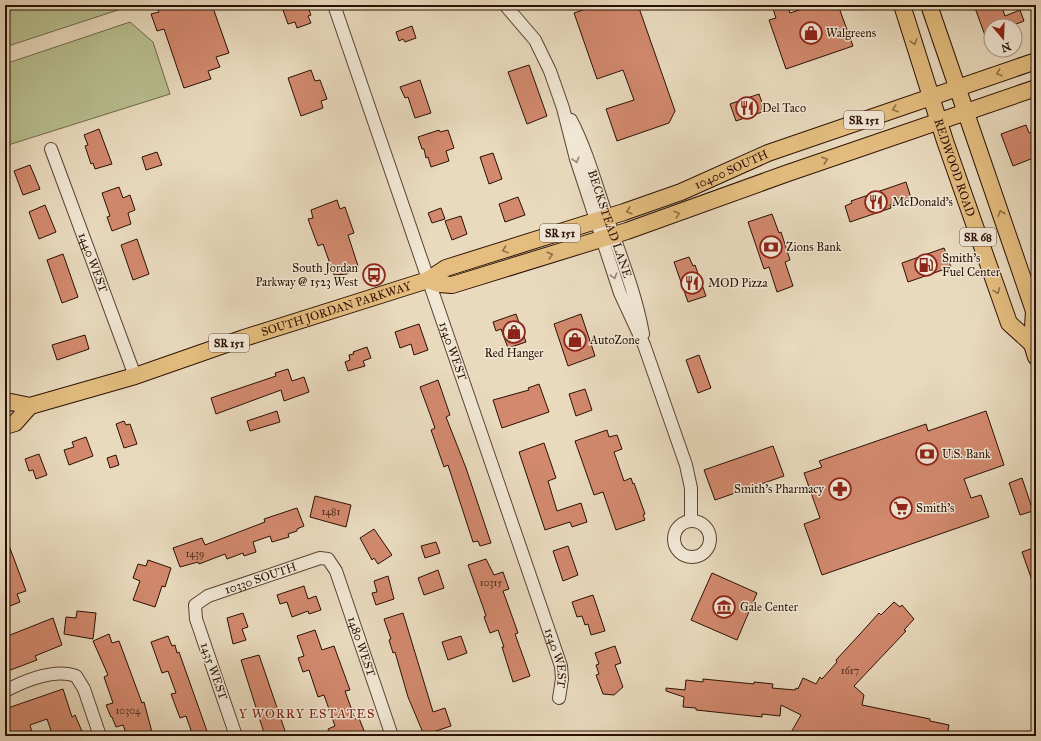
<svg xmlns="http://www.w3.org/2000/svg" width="1041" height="741" viewBox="0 0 1041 741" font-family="'IM FELL Great Primer',serif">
	<rect width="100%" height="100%" fill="#e9dabe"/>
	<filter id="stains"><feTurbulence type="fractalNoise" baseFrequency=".005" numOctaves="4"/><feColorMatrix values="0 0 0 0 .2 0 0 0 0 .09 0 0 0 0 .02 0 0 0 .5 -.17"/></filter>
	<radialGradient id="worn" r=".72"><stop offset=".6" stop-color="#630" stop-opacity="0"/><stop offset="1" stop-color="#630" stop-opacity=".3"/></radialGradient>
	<g fill="#b8bf90" stroke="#716849">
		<path d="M5 5H123L124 8 5 47Z"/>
		<path d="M130 22 153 42 170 94 5 146V64Z"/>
	</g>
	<g fill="#d2896e" stroke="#2a1002">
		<path d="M156 5H212L229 53 216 57 220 67 208 71 211 79 184 88 164 29 157 31 151 14 159 12Z"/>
		<path d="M297 5H307L311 15 308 16 311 23 297 28 295 22 288 24 283 10Z"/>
		<path d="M597 5H638L675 111 669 123 617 141 606 109 634 100 623 70 597 79 574 13Z"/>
		<path d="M784 5H787L790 13 814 5H838L853 46 786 69 769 20 776 18 773 9Z"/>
		<path d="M983 5H1001L1005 16 1020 10 1024 21 1011 26H991V48L990 49 975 8Z"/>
		<path d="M412 26 416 38 405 42 403 39 399 41 396 32Z"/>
		<path d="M529 65 547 116 527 124 508 72Z"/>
		<path d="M311 70 315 81 320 80 327 99 321 101 323 108 301 116 288 78Z"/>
		<path d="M420 80 431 113 415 118 408 97 405 98 400 87Z"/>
		<path d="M759 94 765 111 736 121 730 104Z"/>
		<path d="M1026 125 1029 133 1036 130V157L1013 166 1001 134Z"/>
		<path d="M99 129 112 164 95 169 93 163 91 164 85 146 88 145 84 135Z"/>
		<path d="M439 130 440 132 448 130 454 148 446 151 449 161 431 167 428 157 426 158 424 149H422L418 137Z"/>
		<path d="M157 152 162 165 146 170 142 157Z"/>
		<path d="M493 153 502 179 489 184 480 157Z"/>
		<path d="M30 165 40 189 23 195 14 171Z"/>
		<path d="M906 182 911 198 890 205 891 208 850 222 845 206 852 203 851 201Z"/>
		<path d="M119 187 123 198 130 195 135 210 128 213 131 224 112 231 107 217 110 216 102 193Z"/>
		<path d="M518 197 525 215 505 222 499 204Z"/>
		<path d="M337 200 340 209 345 207 354 233 348 235 358 266 347 274 334 275 323 244 318 246 308 219 313 218 311 210Z"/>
		<path d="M45 205 56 232 39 239 29 212Z"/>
		<path d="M441 208 445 219 432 223 428 213Z"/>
		<path d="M772 214 779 233 781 232 790 260 785 262 793 286 777 292 769 267 764 269 748 222Z"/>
		<path d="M461 216 467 234 452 240 445 221Z"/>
		<path d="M137 239 149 274 133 280 121 245Z"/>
		<path d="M944 248 951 267 908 282 902 263Z"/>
		<path d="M63 254 78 297 62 303 47 260Z"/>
		<path d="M689 257 693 266 695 265 706 296 688 302 674 262Z"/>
		<path d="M516 314 526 342 508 348 501 329 496 331 493 322Z"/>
		<path d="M581 314 595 356 568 366 554 324Z"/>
		<path d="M419 324 428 350 414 355 411 344 400 348 395 332Z"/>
		<path d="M85 335 89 349 57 360 52 345Z"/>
		<path d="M367 347 371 358 363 361 365 366 348 371 345 362 350 360 349 355 354 354 353 352Z"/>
		<path d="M699 355 711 388 698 393 686 360Z"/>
		<path d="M288 369 292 381 304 377 309 392 284 401 281 390 216 414 211 398 276 376 275 373Z"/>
		<path d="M438 380 450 415 446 417 466 468 491 543 480 546 478 541 473 542 448 465 444 467 431 430 435 428 420 387Z"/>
		<path d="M539 384 549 412 502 428 493 400 529 390 528 388Z"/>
		<path d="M585 389 592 410 576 416 569 394Z"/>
		<path d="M277 411 280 422 250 431 247 421Z"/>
		<path d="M986 411 1004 465 964 479 971 498 981 495 989 517 822 575 804 524 820 518 804 473 822 467 819 461 926 424 928 431Z"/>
		<path d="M124 421 126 425 130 424 137 444 124 448 116 424Z"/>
		<path d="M607 430 609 437 617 435 622 449 614 452 624 481 631 478 633 484 634 483 645 514 643 515 645 520 616 530 603 492 594 495 575 441Z"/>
		<path d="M86 437 93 456 69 465 64 450 74 447 72 442Z"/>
		<path d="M544 443 556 478 548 481 557 511 581 503 587 522 572 527 570 522 545 530 519 452Z"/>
		<path d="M773 446 784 476 715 500 704 470Z"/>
		<path d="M39 454 47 475 36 479 33 470 29 471 25 459Z"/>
		<path d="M116 455 119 465 110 468 107 458Z"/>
		<path d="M1022 478 1033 511 1020 515 1009 483Z"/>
		<path d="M315 496 351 505 346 527 310 517Z"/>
		<path d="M297 508 304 526 297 529V531L288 534 289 537 272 542 270 536 253 542 256 552 244 556 243 553 227 559 225 554 199 564 198 562 180 567 173 548 202 538 205 545 265 522 264 519Z"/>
		<path d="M374 529 392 555 378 564 374 558 372 560 360 538Z"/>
		<path d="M5 535 26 591 17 594 20 602 5 608Z"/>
		<path d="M436 542 440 553 425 558 421 546Z"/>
		<path d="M568 546 578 575 563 581 553 551Z"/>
		<path d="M1036 547V589H1035L1022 552Z"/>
		<path d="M486 559 494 575 503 572 509 589 503 591 518 633 515 634 530 676 513 682 502 647H504L498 630 490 633 484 617 486 616 483 607 468 565Z"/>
		<path d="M148 560 171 568 165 587 162 586 155 607 133 600 140 581 133 578 138 564 146 566Z"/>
		<path d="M438 570 444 588 424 595 418 578Z"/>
		<path d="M712 573 757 593 737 640 691 620Z"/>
		<path d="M388 576 394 599 376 605 372 593 377 592 374 581Z"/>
		<path d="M304 586 308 599 316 596 321 610 309 614 308 611 292 617 287 602 280 604 277 595Z"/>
		<path d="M593 595 605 631 591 635 588 624 585 625 582 616 577 617 572 602Z"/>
		<path d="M894 602 900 607 902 605 914 619 904 630 906 631 854 686 864 695 862 705 930 719V721L949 725 947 736H866L841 731 838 736H789L801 715 781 705 780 716 762 714V717L696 710V708L683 707 684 697 666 691V688L685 690 686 680 703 682V679L754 684V682L773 684 772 688 795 690 796 688 798 689 803 678 816 684 820 677 822 679 837 662 836 660 860 634 879 613 881 615Z"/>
		<path d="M77 611 96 613 93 639 64 634 66 617 76 618Z"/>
		<path d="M243 613 248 627 242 629 246 640 233 644 227 618Z"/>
		<path d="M403 613 433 712 445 708 451 726 424 735 408 697 395 652 393 653 389 640 391 639 384 619Z"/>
		<path d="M53 618 62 645 35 656 37 660 5 672V637Z"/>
		<path d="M315 630 322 650 334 646 350 690 345 691 355 719 359 718 366 736H330L328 729 335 726 324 695 318 697 309 670 303 672 298 658 304 656 297 636Z"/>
		<path d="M109 634 112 643 119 641 142 703 144 702 153 736H127L123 725 116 727 112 717H111L106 705 113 703 104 677 108 675 93 641Z"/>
		<path d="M168 636 172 646 175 645 177 653 179 652 208 734 193 736 186 716 180 718 171 694 176 693 168 671 162 673 151 642Z"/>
		<path d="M461 636 467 653 448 660 442 642Z"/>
		<path d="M615 646 621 663 615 665 623 687 614 695 603 694 596 675 599 674 596 665 599 664 595 653Z"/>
		<path d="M259 655 285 731 271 736H265L241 660Z"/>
		<path d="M63 689 72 717 75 715 84 736H53L47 719 30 725 33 736H11L5 718V709Z"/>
	</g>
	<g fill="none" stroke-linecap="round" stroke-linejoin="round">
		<g stroke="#5a4231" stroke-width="14">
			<g id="minor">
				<path id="s1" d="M334 5C409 226 486 445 561 666L562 679 559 698"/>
				<path d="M505 5 535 40 550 71 563 108 576 159 620 293 644 345 686 465 691 488V521"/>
				<path id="s2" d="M571 120C587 151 596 185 607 217 620 255 636 294 643 334"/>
				<path id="s3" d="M51 149 135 376"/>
				<circle cx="692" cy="539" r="18"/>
				<path d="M5 691C24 681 55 668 76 676L84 689 100 736"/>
				<path id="s4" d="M236 736 196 619 195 605 208 596 320 558 328 559 336 571 392 736"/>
			</g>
		</g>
		<g stroke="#2a1002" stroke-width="18">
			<g id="major">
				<path id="s5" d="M902 5 945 141 1009 323 1032 344"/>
				<path d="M929 5 1034 311 1032 344 1036 357"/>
				<path d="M428 280 439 284 452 285 627 231 788 173 1036 88"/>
				<path id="s6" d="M5 404 11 402 30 406 135 376 244 338 428 280 446 268 624 212 681 192 768 153 1036 61"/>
				<path d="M5 426 15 423 30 406"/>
			</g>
		</g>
		<use href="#minor" stroke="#f1e7d5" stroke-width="12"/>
		<use href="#major" stroke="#e4bd7f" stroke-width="16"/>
	</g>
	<defs><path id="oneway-chevron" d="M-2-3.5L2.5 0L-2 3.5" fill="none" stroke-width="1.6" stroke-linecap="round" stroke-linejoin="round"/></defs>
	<g stroke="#906f47">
		<use href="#oneway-chevron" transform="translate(914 42) rotate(72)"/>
		<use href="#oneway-chevron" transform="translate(999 73) rotate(161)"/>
		<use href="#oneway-chevron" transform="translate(895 109) rotate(161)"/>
		<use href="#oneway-chevron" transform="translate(825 160) rotate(-19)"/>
		<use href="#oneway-chevron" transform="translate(629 211) rotate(161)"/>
		<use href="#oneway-chevron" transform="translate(1001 213) rotate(-109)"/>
		<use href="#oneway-chevron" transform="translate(677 214) rotate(-19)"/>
		<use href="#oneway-chevron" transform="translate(505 250) rotate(162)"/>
		<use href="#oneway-chevron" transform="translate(550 255) rotate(-17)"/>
		<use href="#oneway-chevron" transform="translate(997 291) rotate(69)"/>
	</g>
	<g stroke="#978676">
		<use href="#oneway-chevron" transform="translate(576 160) rotate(73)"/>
		<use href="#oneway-chevron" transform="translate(614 276) rotate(72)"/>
	</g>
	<defs>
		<g id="shop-ring" transform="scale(1.15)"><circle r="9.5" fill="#f1e7d5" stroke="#8f2418" stroke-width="1.5"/><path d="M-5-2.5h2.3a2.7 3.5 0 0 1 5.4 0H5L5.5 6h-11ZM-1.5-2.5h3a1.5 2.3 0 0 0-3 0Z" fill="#8f2418"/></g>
		<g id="restaurant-ring" transform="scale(1.15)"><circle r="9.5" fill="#f1e7d5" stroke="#8f2418" stroke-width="1.5"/><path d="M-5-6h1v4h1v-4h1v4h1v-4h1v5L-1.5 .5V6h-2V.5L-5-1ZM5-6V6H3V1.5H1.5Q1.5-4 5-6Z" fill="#8f2418"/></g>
		<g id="bank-ring" transform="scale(1.15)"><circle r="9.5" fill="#f1e7d5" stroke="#8f2418" stroke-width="1.5"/><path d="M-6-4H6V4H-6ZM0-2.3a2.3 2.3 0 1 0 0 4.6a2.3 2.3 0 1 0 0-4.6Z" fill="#8f2418"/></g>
		<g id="fuel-ring" transform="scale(1.15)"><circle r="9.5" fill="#f1e7d5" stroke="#8f2418" stroke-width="1.5"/><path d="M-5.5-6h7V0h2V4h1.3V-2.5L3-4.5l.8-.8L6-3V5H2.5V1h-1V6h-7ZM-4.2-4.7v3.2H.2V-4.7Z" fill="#8f2418"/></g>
		<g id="bus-ring" transform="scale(1.15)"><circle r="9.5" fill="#f1e7d5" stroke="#8f2418" stroke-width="1.5"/><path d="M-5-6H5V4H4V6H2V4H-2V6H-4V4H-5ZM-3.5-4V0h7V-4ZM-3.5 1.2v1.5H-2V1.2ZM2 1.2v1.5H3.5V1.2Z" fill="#8f2418"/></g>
		<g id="pharmacy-ring" transform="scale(1.15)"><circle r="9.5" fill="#f1e7d5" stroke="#8f2418" stroke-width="1.5"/><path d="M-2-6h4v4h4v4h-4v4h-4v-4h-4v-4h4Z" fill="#8f2418"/></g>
		<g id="supermarket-ring" transform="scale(1.15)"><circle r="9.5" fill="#f1e7d5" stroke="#8f2418" stroke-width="1.5"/><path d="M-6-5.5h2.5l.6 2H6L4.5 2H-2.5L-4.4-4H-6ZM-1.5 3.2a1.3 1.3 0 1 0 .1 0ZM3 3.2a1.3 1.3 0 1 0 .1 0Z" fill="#8f2418"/></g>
		<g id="museum-ring" transform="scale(1.15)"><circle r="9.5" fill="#f1e7d5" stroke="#8f2418" stroke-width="1.5"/><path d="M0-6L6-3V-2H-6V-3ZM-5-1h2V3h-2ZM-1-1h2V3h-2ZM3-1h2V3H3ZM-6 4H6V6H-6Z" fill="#8f2418"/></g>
	</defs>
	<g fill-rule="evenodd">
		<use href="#shop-ring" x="811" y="33"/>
		<use href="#restaurant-ring" x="747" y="108"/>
		<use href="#restaurant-ring" x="876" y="202"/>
		<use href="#bank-ring" x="771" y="247"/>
		<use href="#fuel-ring" x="926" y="265"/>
		<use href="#bus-ring" x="374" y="275"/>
		<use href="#restaurant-ring" x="692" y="283"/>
		<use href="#shop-ring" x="514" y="332"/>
		<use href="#shop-ring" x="575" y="340"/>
		<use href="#bank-ring" x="927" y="454"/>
		<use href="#pharmacy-ring" x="840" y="489"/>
		<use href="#supermarket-ring" x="901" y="508"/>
		<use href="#museum-ring" x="724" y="607"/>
	</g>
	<g text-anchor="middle" stroke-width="3" stroke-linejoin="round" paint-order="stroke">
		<g font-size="10" fill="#542e1d">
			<text x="331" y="515">1481</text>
			<text x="195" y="557">1439</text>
			<text x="491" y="586">10315</text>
			<text x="850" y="674">1617</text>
			<text x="128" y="714">10304</text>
		</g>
		<g fill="#f1e7d5" stroke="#665041" stroke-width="1">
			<rect x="844" y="111" width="40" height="18" rx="3"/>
			<rect x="540" y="224" width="40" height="18" rx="3"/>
			<rect x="960" y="228" width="36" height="18" rx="3"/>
			<rect x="209" y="334" width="40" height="18" rx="3"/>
		</g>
		<g font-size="11" font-weight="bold" fill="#2a1002">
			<text x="864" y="124">SR 151</text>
			<text x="560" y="237">SR 151</text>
			<text x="978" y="241">SR 68</text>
			<text x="229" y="347">SR 151</text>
		</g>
		<g font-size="12" fill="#2a1002" stroke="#f1e7d5" text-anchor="start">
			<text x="826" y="37">Walgreens</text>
			<text x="762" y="112">Del Taco</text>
			<text x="892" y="206">McDonald's</text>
			<text x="786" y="251">Zions Bank</text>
			<text x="942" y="262">Smith's<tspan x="942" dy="14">Fuel Center</tspan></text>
			<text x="358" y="272" text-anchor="end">South Jordan<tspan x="358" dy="14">Parkway @ 1523 West</tspan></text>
			<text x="708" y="287">MOD Pizza</text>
			<text x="590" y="344">AutoZone</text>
			<text x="514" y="357" text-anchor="middle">Red Hanger</text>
			<text x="942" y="458">U.S. Bank</text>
			<text x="824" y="493" text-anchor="end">Smith's Pharmacy</text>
			<text x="916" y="512">Smith's</text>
			<text x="740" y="611">Gale Center</text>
		</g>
		<g font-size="12" fill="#2a1002" stroke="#f1e7d5">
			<text dy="4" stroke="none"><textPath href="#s5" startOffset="171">REDWOOD ROAD</textPath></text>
			<text dy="4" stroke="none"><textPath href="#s6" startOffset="767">10400 SOUTH</textPath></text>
			<text dy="4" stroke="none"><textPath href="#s2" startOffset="111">BECKSTEAD LANE</textPath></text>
			<text dy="4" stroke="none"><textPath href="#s3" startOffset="121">1440 WEST</textPath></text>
			<text dy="4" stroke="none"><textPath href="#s6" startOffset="347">SOUTH JORDAN PARKWAY</textPath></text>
			<text dy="4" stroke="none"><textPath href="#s1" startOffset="366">1540 WEST</textPath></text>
			<text dy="4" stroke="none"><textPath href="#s4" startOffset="209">10330 SOUTH</textPath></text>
			<text dy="4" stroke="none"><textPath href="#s4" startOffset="374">1480 WEST</textPath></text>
			<text dy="4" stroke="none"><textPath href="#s1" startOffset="690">1540 WEST</textPath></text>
			<text transform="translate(214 671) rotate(71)" y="4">1435 WEST</text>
		</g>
		<g font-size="13" letter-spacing="1" fill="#7a1f14" stroke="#f1e7d5">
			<text x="307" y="718">Y WORRY ESTATES</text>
		</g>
	</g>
	<rect width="1041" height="741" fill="none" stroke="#e9dabe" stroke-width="20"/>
	<rect x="6" y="6" width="1029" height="729" fill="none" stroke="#2a1002" stroke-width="2"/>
	<rect x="10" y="10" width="1021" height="721" fill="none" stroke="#2a1002"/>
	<g transform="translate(1003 38) rotate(161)"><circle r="19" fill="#f1e7d5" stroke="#a19181"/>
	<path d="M0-3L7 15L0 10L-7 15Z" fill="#8f2418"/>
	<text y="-6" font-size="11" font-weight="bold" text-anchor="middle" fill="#2a1002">N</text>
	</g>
	<rect width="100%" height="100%" filter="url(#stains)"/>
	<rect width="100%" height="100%" fill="url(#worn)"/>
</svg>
